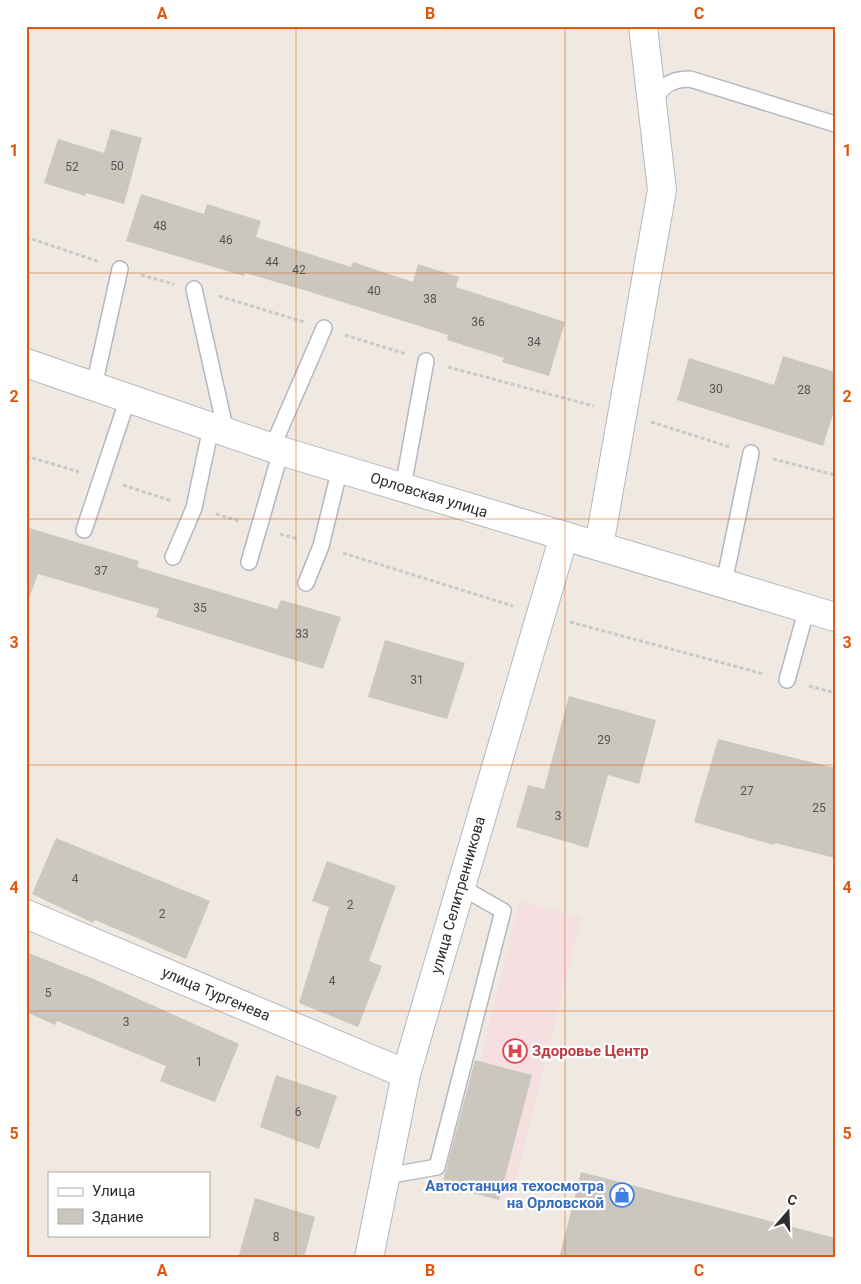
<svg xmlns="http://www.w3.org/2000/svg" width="861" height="1284" viewBox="0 0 861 1284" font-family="Roboto,sans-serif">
	<rect width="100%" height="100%" fill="#efe9e1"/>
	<path fill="#f5dfe0" d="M519 901 581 917 511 1200 450 1185Z"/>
	<g fill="#cbc7bf">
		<path d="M111 129 142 138 124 204 86 193 85 196 44 183 58 139 104 153Z"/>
		<path d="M141 194 204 214 207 204 261 221 256 237 351 267 353 262 413 282 418 264 459 277 456 287 565 322 549 376 502 362 504 358 447 340 448 335 307 291 245 273 244 276 126 241Z"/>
		<path d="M783 356 835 372V408L823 446 677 400 689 358 774 385Z"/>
		<path d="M26 527 139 561 137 567 277 609 281 600 341 617 323 669 156 617 159 609 38 574 29 598H26Z"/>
		<path d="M385 640 465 663 447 719 368 697Z"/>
		<path d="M569 696 656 720 639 784 608 775 588 848 516 827 528 785 544 789Z"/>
		<path d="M718 739 835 768V858L775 843 774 845 694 822Z"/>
		<path d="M56 838 210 901 186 959 95 920 93 923 32 894Z"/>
		<path d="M327 861 396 886 369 961 382 966 358 1027 299 1003 329 907 312 901Z"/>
		<path d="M26 952 96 980 239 1044 215 1102 160 1081 166 1066 57 1021 55 1025 26 1012Z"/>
		<path d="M475 1060 532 1075 499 1200 442 1185Z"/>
		<path d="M276 1075 337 1096 319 1149 260 1127Z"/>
		<path d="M581 1172 835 1238V1258H559Z"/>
		<path d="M255 1198 315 1217 304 1258H238Z"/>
	</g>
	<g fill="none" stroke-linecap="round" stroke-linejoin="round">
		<g stroke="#b4b7c1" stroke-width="18">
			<g id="service">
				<path d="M655 102C660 85 673 79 690 79L835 124"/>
				<path d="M194 289 226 432"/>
				<path d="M94 386 120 269"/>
				<path d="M272 448 324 328"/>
				<path d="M403 487 426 361"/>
				<path d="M84 530 128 398"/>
				<path d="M173 557 194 508 211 427"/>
				<path d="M249 562 281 451"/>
				<path d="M306 583 321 546 340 468"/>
				<path d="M724 583 751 453"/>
				<path d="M787 680 807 608"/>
				<path d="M386 1176 437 1167 503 911 461 887"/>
			</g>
		</g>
		<g stroke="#b4b7c1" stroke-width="30">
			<g id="minor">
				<path d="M599 546 662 190 643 26"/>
				<path d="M26 914 406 1074"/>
				<path d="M369 1258 406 1074 564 536"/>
			</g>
		</g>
		<g stroke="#b4b7c1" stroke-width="30">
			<path id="secondary" d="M26 363 281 451 835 617"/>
		</g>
		<g stroke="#c9c9c9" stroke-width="3" stroke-dasharray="4 2.5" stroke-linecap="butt">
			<path d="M26 237 100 262"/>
			<path d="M141 275 174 284"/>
			<path d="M219 296 304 322"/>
			<path d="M345 335 406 354"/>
			<path d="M448 367 594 406"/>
			<path d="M651 422 730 447"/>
			<path d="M26 456 79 472"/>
			<path d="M773 459 835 475"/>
			<path d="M123 485 172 501"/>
			<path d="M216 514 239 521"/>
			<path d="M280 534 298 539"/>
			<path d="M343 553 513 606"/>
			<path d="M570 622 764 674"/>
			<path d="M809 686 835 693"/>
		</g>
		<use href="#service" stroke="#fff" stroke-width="15"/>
		<use href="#minor" stroke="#fff" stroke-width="28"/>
		<use href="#secondary" stroke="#fff" stroke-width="28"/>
	</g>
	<path fill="none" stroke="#df570e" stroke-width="1" stroke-opacity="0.55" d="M296 26V1258M565 26V1258M26 273H835M26 519H835M26 765H835M26 1011H835"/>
	<defs>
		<g id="hospital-ring" transform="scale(1.25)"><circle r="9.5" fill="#fff" stroke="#e0444e" stroke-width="1.5"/><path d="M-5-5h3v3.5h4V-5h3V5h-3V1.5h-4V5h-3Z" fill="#e0444e"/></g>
		<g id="shop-ring" transform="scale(1.25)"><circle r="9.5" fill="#fff" stroke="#3f7fe0" stroke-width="1.5"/><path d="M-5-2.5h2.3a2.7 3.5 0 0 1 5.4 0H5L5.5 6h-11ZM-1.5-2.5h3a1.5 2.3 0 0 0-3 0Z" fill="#3f7fe0"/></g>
	</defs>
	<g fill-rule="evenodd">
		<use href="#hospital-ring" x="515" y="1051"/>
		<use href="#shop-ring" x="622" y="1195"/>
	</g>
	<g text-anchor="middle" stroke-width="4.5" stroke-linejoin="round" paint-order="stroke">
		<g font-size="12" fill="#555452">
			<text x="117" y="170">50</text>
			<text x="72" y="171">52</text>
			<text x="160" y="230">48</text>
			<text x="226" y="244">46</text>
			<text x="272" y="266">44</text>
			<text x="299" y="274">42</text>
			<text x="374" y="295">40</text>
			<text x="430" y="303">38</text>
			<text x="478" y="326">36</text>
			<text x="534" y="346">34</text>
			<text x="716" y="393">30</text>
			<text x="804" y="394">28</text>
			<text x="101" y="575">37</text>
			<text x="200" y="612">35</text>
			<text x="302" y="638">33</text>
			<text x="417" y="684">31</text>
			<text x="604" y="744">29</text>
			<text x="747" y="795">27</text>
			<text x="819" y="812">25</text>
			<text x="558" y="820">3</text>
			<text x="75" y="883">4</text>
			<text x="350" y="909">2</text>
			<text x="162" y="918">2</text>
			<text x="332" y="985">4</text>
			<text x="48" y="997">5</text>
			<text x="126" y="1026">3</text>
			<text x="199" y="1066">1</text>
			<text x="298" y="1116">6</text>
			<text x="276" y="1241">8</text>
		</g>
		<g font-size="15" fill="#2e2e2e" stroke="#fff">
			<text transform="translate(429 495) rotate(17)" y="5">Орловская улица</text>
			<text transform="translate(458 895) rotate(-74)" y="5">улица Селитренникова</text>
			<text transform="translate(216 994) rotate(23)" y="5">улица Тургенева</text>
		</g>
		<g font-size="15" font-weight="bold" fill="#be3a42" stroke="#fff" text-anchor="start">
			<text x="532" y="1056">Здоровье Центр</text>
		</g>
		<g font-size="15" font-weight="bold" fill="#366cbe" stroke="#fff" text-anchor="end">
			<text x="604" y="1191">Автостанция техосмотра<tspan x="604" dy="17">на Орловской</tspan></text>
		</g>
	</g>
	<rect width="861" height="1284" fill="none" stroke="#ffffff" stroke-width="55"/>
	<rect x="48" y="1172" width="162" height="65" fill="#ffffff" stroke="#ababab"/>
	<rect x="58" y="1188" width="25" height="8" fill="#ffffff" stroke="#ababab"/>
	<text x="92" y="1196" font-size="15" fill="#2e2e2e">Улица</text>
	<rect x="58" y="1209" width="25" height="15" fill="#cbc7bf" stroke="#ababab"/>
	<text x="92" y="1222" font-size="15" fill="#2e2e2e">Здание</text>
	<g transform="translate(788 1212) rotate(19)" stroke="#ffffff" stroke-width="4" paint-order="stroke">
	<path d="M0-4L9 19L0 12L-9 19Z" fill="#2e2e2e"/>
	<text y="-8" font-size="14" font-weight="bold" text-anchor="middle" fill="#2e2e2e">С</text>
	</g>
	<rect x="28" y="28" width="806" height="1228" fill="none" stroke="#df570e" stroke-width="2"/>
	<g font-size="16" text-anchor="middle" font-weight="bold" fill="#df570e">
		<text x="162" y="19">A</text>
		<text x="430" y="19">B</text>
		<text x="699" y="19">C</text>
		<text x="14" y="156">1</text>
		<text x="847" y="156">1</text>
		<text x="14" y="402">2</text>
		<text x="847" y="402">2</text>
		<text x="14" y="648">3</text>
		<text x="847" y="648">3</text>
		<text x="14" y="893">4</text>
		<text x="847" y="893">4</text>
		<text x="14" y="1139">5</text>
		<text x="847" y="1139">5</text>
		<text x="162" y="1276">A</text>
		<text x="430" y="1276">B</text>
		<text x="699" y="1276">C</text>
	</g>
</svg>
